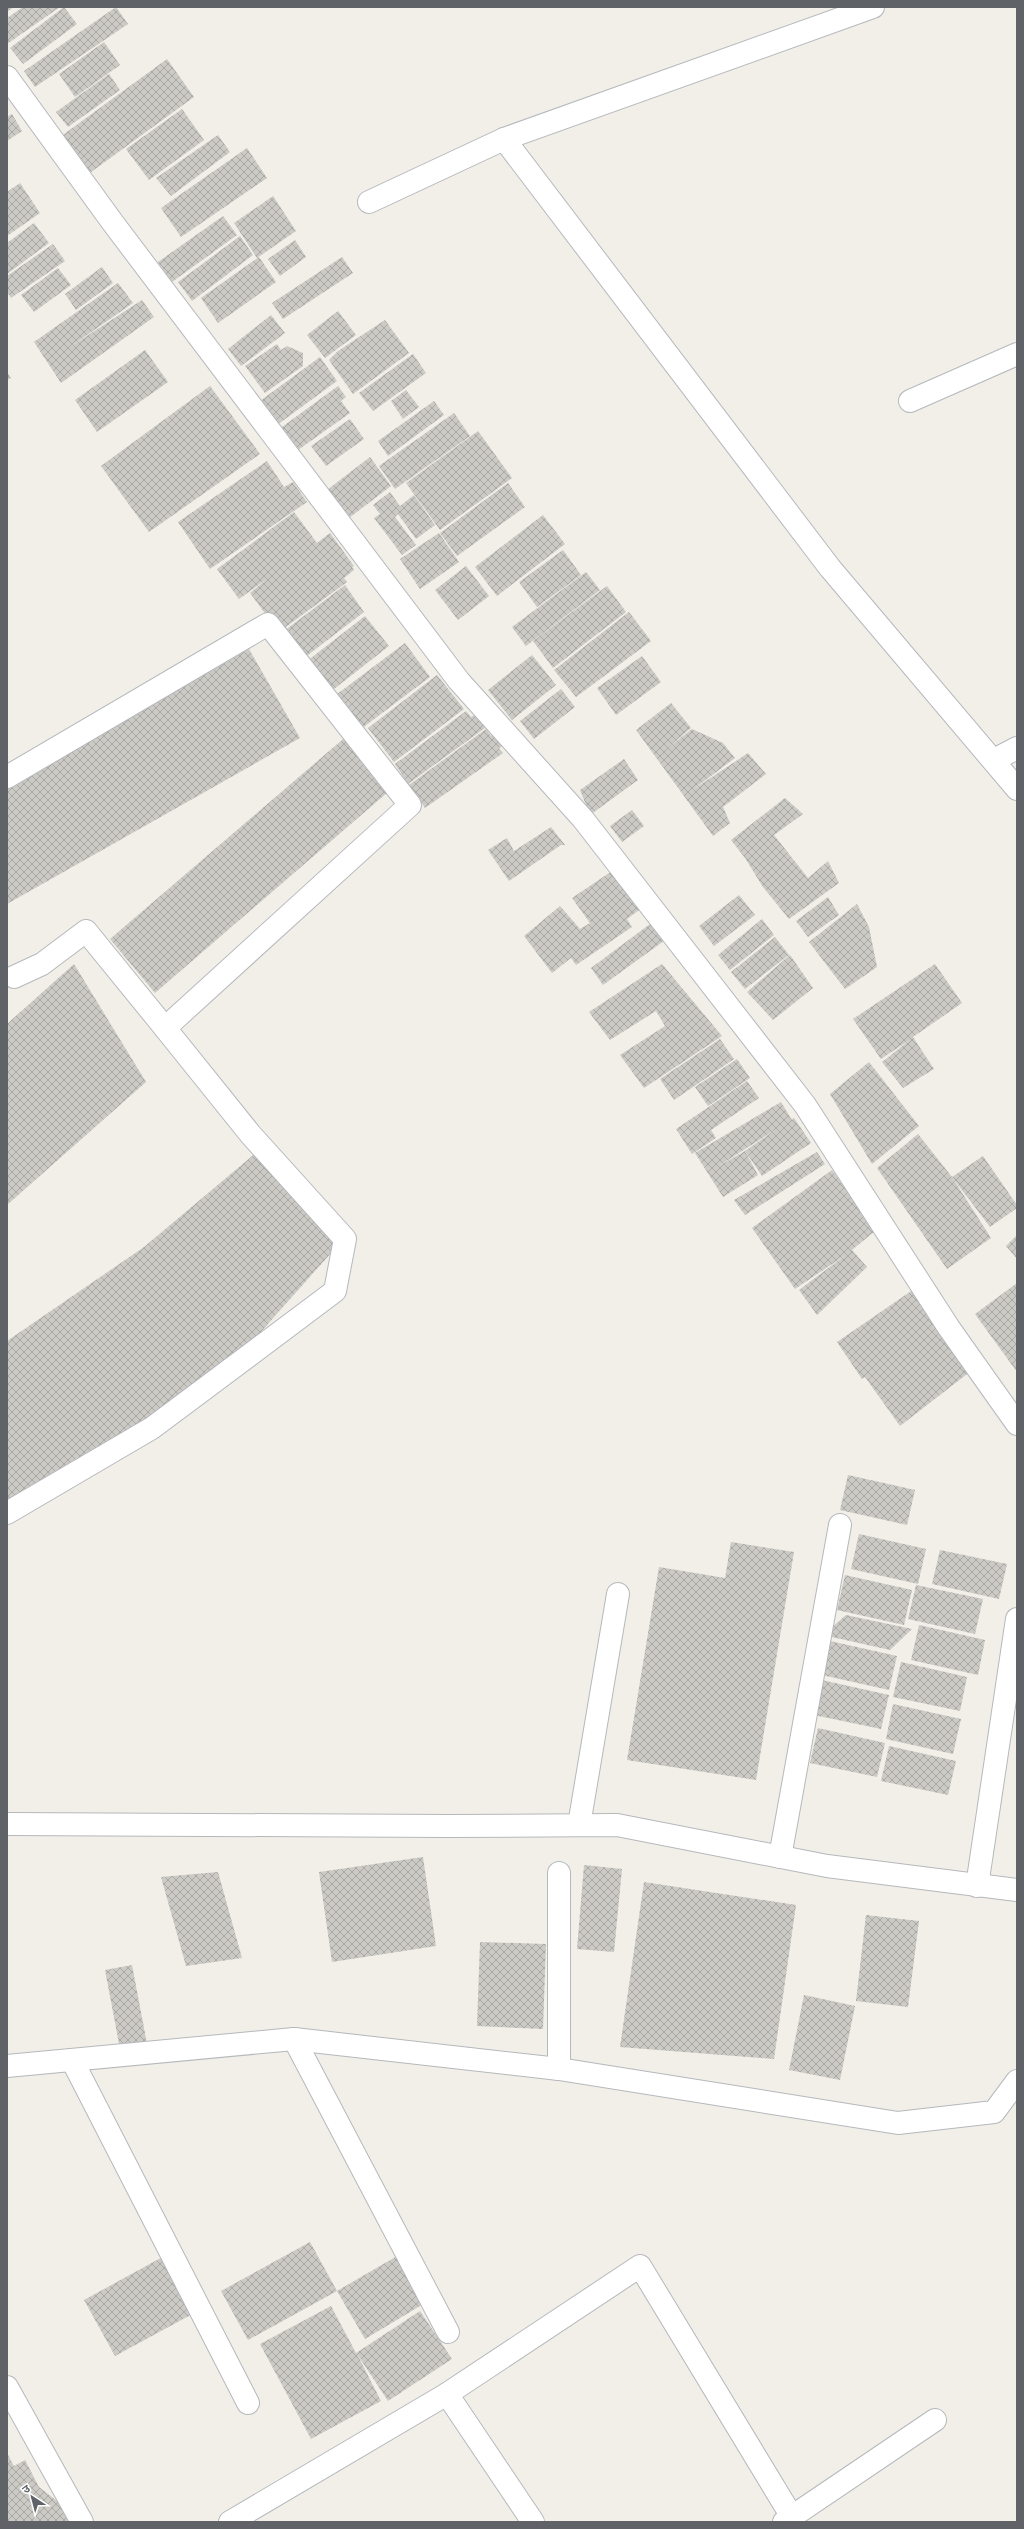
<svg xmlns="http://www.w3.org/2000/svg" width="1024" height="2529" viewBox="0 0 1024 2529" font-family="'Exo 2','Noto Sans Devanagari',sans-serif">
	<defs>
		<pattern id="building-cross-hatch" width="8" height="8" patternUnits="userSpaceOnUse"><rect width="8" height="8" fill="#cccac5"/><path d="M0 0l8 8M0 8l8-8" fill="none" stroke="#a9a8a4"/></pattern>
	</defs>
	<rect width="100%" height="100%" fill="#f1efe8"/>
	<g fill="url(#building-cross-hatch)">
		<path d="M7 7H14L7 12Z"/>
		<path d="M23 7H60L7 44V18Z"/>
		<path d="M64 7 77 24 23 64 10 48Z"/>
		<path d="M116 7 128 24 35 87 24 71Z"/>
		<path d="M104 42 120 65 75 97 59 74Z"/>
		<path d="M167 59 194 97 87 175 60 137Z"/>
		<path d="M109 74 120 90 68 127 56 112Z"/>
		<path d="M182 109 204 140 149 180 126 149Z"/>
		<path d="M12 114 22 131 7 141V117Z"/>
		<path d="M218 135 230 152 171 196 156 178Z"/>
		<path d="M247 148 267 178 181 237 161 208Z"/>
		<path d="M20 183 40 213 7 236V192Z"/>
		<path d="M273 196 296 231 257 258 234 223Z"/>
		<path d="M223 216 237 235 172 282 158 262Z"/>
		<path d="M34 223 49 243 7 274V243Z"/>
		<path d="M240 236 253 255 192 301 178 282Z"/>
		<path d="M295 240 306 257 280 276 268 259Z"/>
		<path d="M53 244 65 261 11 298 7 292V276Z"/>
		<path d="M259 257 276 282 218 323 201 298Z"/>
		<path d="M342 257 353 273 283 319 272 303Z"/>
		<path d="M102 267 113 283 76 310 65 294Z"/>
		<path d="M58 268 71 285 34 312 21 295Z"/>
		<path d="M118 283 133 303 67 349 142 300 154 317 61 383 34 342Z"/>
		<path d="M338 311 356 335 325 358 307 335Z"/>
		<path d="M271 315 285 333 241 366 228 349Z"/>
		<path d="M385 320 409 353 353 394 329 360 338 351Z"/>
		<path d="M277 344 281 350 287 346 303 353V366L265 393 245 366Z"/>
		<path d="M145 350 168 382 97 432 75 400Z"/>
		<path d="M413 354 426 373 373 411 359 393Z"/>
		<path d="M320 357 337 381 277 425 260 401Z"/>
		<path d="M7 372 11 378 7 380Z"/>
		<path d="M210 386 260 454 149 532 101 466Z"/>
		<path d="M338 386 346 397 341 401 350 413 298 450 282 427Z"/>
		<path d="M406 390 419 407 403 419 391 401Z"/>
		<path d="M434 401 444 415 388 456 378 441Z"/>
		<path d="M454 413 470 436 395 489 379 466Z"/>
		<path d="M350 419 364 439 326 466 311 446Z"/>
		<path d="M478 431 512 478 440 530 406 483Z"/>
		<path d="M370 457 391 486 349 518 327 490Z"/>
		<path d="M267 461 284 487 293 482 307 502 210 569 178 522Z"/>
		<path d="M508 483 525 507 457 556 440 533Z"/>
		<path d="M390 492 400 506 414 495 435 525 416 539 398 514 395 517 416 545 402 555 374 518 380 514 373 505Z"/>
		<path d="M294 512 317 543 330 533 354 566 352 567 354 570 344 578 347 582 279 632 250 593 268 578 239 599 217 569Z"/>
		<path d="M543 515 565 544 497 596 475 567Z"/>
		<path d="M439 533 459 562 420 589 400 559Z"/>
		<path d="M563 550 581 575 537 607 519 582Z"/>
		<path d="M466 566 489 596 458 620 435 590Z"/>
		<path d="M586 572 600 590 526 646 512 627Z"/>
		<path d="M345 585 364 612 304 658 284 631Z"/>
		<path d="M607 586 626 612 553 668 533 641Z"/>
		<path d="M629 612 651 641 576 697 554 670Z"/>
		<path d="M365 616 389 646 325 696 302 665Z"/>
		<path d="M405 643 430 677 357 732 332 698Z"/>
		<path d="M249 649 300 738 7 904V787Z"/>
		<path d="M532 655 556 685 512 720 488 690Z"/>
		<path d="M642 656 661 682 616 715 597 688Z"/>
		<path d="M437 675 464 709 394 762 368 728Z"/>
		<path d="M561 689 575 707 534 739 520 721Z"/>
		<path d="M671 703 691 728 665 750 692 729 723 743 735 758 691 791 748 753 766 774 723 807 730 823 713 836 636 730Z"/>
		<path d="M466 711 471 717 476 714 485 728 408 784 395 764Z"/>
		<path d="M486 729 491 736 493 734 502 746 499 748 503 753 425 808 409 785Z"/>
		<path d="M349 734 388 792 155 993 110 939Z"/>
		<path d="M624 759 638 780 590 815 580 790Z"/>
		<path d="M785 798 803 814 774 835 808 878 828 861 839 883 789 919 763 887 745 858 731 840Z"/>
		<path d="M632 810 644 826 622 842 610 826Z"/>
		<path d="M551 827 565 845H561L509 881 488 850 507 838 514 851Z"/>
		<path d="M615 869 642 908 627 919 632 927 576 965 571 958 552 973 524 936 560 906 580 929 590 923 572 898Z"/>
		<path d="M739 895 755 915 714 946 699 926Z"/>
		<path d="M828 897 839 915 808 937 796 921Z"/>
		<path d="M857 904 869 927 877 967 845 989 809 942Z"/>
		<path d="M762 919 774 935 730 970 718 955Z"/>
		<path d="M654 921 668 938 603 985 591 968Z"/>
		<path d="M775 937 789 955 745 989 731 972Z"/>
		<path d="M790 955 813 988 773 1020 747 992Z"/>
		<path d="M74 964 146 1082 7 1205V1024Z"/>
		<path d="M662 964 722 1036 644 1088 620 1055 665 1026 656 1011 610 1040 589 1012Z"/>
		<path d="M935 964 962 1003 913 1037 934 1069 903 1088 882 1062 911 1039 881 1059 853 1019Z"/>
		<path d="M720 1039 734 1059 674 1100 660 1079Z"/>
		<path d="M737 1059 750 1078 708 1106 695 1087Z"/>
		<path d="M869 1062 919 1126 872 1164 830 1094Z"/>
		<path d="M747 1081 759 1098 711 1130 716 1138 692 1154 676 1129Z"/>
		<path d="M781 1102 792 1120 794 1118 811 1143 762 1176 745 1151 778 1128 717 1167 745 1151 758 1175 723 1197 695 1153Z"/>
		<path d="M918 1134 952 1177 983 1156 1017 1205V1208L990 1227 952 1177 991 1238 947 1269 877 1168Z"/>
		<path d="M257 1152 340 1243 250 1344 111 1448 7 1507V1341L144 1247Z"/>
		<path d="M817 1152 825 1164 745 1215 734 1200Z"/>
		<path d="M832 1170 875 1231 852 1250 867 1267 817 1315 799 1290 847 1254 795 1289 752 1228Z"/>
		<path d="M1017 1235V1259L1006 1246Z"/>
		<path d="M1017 1283V1372L975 1314Z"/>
		<path d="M917 1287 971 1371 900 1426 865 1377 862 1379 837 1342Z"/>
		<path d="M848 1475 915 1490 907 1525 840 1510Z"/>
		<path d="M859 1534 926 1549 918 1584 851 1569Z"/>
		<path d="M731 1542 794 1552 756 1780 627 1760 659 1567 725 1578Z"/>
		<path d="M940 1550 1007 1564 999 1599 932 1584Z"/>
		<path d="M845 1575 912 1590 904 1625 837 1610Z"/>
		<path d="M916 1585 983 1599 975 1634 908 1619Z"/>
		<path d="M846 1615 912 1629 890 1650 823 1635Z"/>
		<path d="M919 1625 985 1640 978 1675 911 1660Z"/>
		<path d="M830 1641 897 1656 889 1690 822 1675Z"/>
		<path d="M901 1662 967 1677 960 1711 893 1697Z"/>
		<path d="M822 1680 889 1695 881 1729 814 1715Z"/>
		<path d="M893 1704 961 1719 953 1754 886 1739Z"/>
		<path d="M818 1728 885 1743 877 1777 810 1763Z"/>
		<path d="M889 1746 956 1761 948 1795 881 1781Z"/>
		<path d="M423 1857 436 1946 332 1962 319 1872Z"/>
		<path d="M584 1865 622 1869 614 1952 577 1949Z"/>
		<path d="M218 1872 242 1958 186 1966 161 1877Z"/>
		<path d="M644 1882 796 1905 774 2059 620 2047Z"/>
		<path d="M866 1915 919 1921 908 2007 856 2001Z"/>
		<path d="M480 1942 546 1944 543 2029 477 2026Z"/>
		<path d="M132 1965 148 2049 121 2054 105 1970Z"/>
		<path d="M804 1995 855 2006 840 2080 789 2070Z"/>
		<path d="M310 2242 337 2291 248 2340 221 2291Z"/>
		<path d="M168 2254 198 2311 115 2356 84 2300Z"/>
		<path d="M397 2256 425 2303 365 2339 337 2291Z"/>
		<path d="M331 2306 356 2353 420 2311 452 2359 388 2401 357 2354 381 2401 311 2439 260 2344Z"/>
		<path d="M7 2453 14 2466 25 2460 39 2487 57 2501 69 2522H7Z"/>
	</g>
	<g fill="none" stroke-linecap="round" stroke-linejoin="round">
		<g stroke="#b5b8bc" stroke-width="24">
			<g id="minor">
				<path d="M7 77 113 223 459 681 583 819 805 1105 949 1328 1017 1424"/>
				<path d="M504 139 830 568 1017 789"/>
				<path d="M369 202 504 139 873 7"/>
				<path d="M910 401 1017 354"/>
				<path d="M994 760 1017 748"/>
				<path d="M7 777 268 624 410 805 165 1028 251 1135 345 1239 335 1291 152 1428 7 1513"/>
				<path d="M14 977 42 964 86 931 165 1028"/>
				<path d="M7 1824 448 1826 617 1825 827 1866 1017 1890"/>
				<path d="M579 1825 618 1594"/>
				<path d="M780 1857 840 1525"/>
				<path d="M559 1873V2069"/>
				<path d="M977 1886 1017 1619"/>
				<path d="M294 2039 559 2069 898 2123 994 2112 1017 2081"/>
				<path d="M72 2060 248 2403"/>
				<path d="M7 2066 294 2039 448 2332"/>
				<path d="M7 2387 82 2522"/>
				<path d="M447 2394 533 2522"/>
				<path d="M230 2522 447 2394 640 2266 792 2517"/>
				<path d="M784 2522 935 2420"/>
			</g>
		</g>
		<use href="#minor" stroke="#fff" stroke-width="22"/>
	</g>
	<rect width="1024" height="2529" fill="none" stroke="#5f6368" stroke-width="16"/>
	<g transform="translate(32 2497) rotate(324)" stroke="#ffffff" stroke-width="3" paint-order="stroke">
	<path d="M0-3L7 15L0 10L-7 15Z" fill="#5f6368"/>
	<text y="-6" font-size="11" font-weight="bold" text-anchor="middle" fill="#5f6368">उ</text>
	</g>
</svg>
